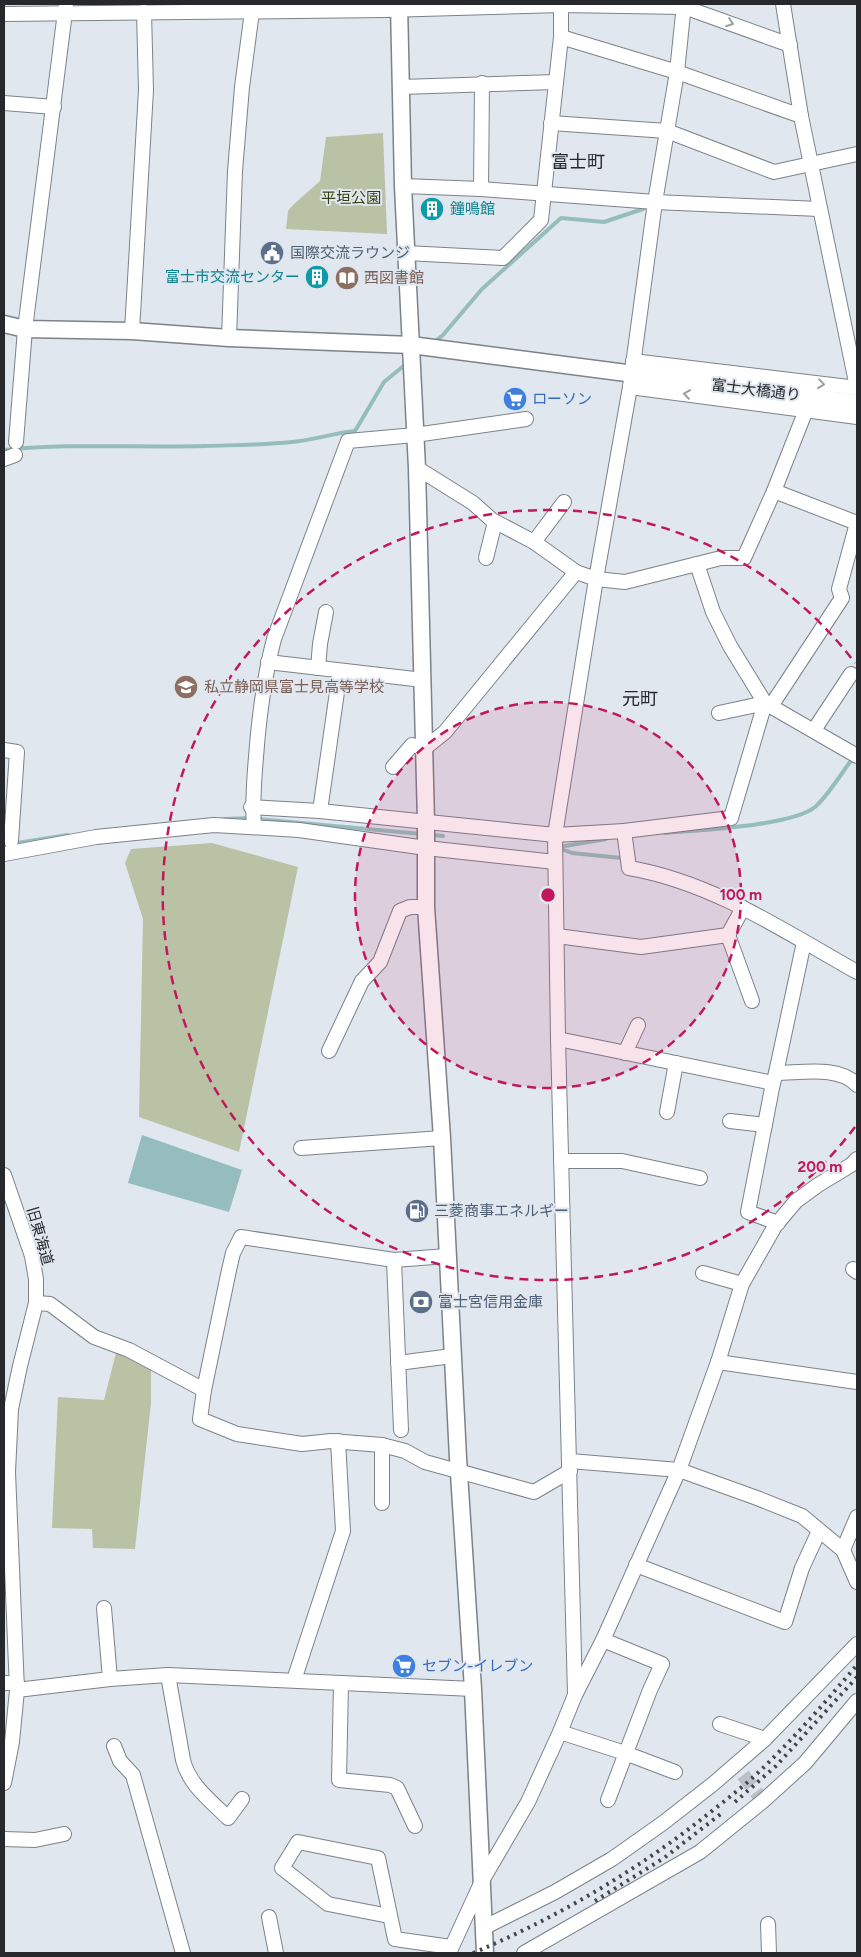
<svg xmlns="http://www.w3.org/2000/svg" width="861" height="1957" viewBox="0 0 861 1957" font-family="Figtree,'Noto Sans JP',sans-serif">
	<rect width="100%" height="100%" fill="#e0e7ef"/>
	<g fill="#bac2a5">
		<path d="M383 133 387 234 286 229 288 211 293 205 320 181 326 137Z"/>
		<path d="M212 843 298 867 239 1152 139 1117 143 919 125 863 131 849Z"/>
		<path d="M116 1353 151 1367V1403L135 1549 93 1548 92 1529 52 1528 58 1397 104 1400Z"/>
	</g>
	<path fill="#96bdbd" d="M142 1135 242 1170 229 1212 128 1183Z"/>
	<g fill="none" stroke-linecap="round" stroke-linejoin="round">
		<g stroke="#96bdbd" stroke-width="4">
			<path d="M433 343 443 335 482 289 561 218 604 222 643 209"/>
			<path d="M4 450C71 443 138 448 205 446 234 445 263 445 292 442 314 440 334 433 355 431L384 382 406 364"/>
			<path d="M224 819 250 818"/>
			<path d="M257 819 422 834"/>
			<path d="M665 833C698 830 792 826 815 807 828 796 842 772 853 758"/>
			<path d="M431 835 443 836"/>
			<path d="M4 845 68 835"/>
			<path d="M559 847 606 839"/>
			<path d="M559 848 572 853 621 858"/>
		</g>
		<path stroke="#bbc1c8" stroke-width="14" stroke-dasharray="14 7" stroke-linecap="butt" d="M743 1775 763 1801"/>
		<g stroke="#7c828a" stroke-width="16">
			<g id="minor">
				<path d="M783 4 801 116 857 387"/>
				<path d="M4 14 386 10 561 5 684 7 790 45"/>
				<path d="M561 37 677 72 801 116"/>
				<path d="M401 87 556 82"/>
				<path d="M4 103 54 107"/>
				<path d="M551 123 667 131 774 172 857 154"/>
				<path d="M403 186 481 189 655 202 819 209"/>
				<path d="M481 189 482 83"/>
				<path d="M406 253 503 258 541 220 561 37V4"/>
				<path d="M132 331 146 90 144 12"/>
				<path d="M229 338 235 171 242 87 253 4"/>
				<path d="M633 361 857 388"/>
				<path d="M630 387 857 417"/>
				<path d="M16 442 25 329 66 4"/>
				<path d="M4 459 15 455"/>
				<path d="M417 468 473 503 492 520 534 542 576 572"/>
				<path d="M774 491 857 523"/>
				<path d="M534 542 564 502"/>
				<path d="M486 558 495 522"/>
				<path d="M697 564 713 612 730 646 765 703 857 756"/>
				<path d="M268 662 423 680"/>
				<path d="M318 668 320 644 326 612"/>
				<path d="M771 706 842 598 839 589 857 523"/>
				<path d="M814 730 851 674"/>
				<path d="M4 750 17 752 11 841"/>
				<path d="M393 767 412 745 425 748 445 732 576 572 596 579 625 582 721 558H744L774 491 806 410"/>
				<path d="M251 807 320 811 555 835 624 831 731 818 765 703 719 713"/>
				<path d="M320 811 340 671"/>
				<path d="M254 826C252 803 254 780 256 757 259 717 264 677 274 639L348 441 415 435 526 419"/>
				<path d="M624 831 629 868C712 882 784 931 857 972"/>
				<path d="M4 854 96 837 214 825 299 830 426 848 555 862"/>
				<path d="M728 935 752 1001"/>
				<path d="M557 936 641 947 728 935 743 908"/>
				<path d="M558 1039 773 1083"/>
				<path d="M329 1051 362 981 380 962 400 911 410 907H426"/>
				<path d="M625 1053 638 1025"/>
				<path d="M776 1073C801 1073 839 1065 857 1085"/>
				<path d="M667 1112 676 1063"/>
				<path d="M730 1121 765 1125"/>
				<path d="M301 1148 442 1138"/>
				<path d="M561 1161H622L700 1178"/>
				<path d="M4 1175 32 1256 36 1279V1303L20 1366 11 1409 8 1472 17 1690 12 1742 4 1783"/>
				<path d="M778 1223 748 1212 773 1083 776 1073 804 942"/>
				<path d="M394 1260 401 1430"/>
				<path d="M853 1269 857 1272"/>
				<path d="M703 1273 742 1284"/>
				<path d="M36 1303 50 1304 94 1337 129 1350 204 1390 200 1419 237 1434 302 1444 331 1441 382 1445 405 1451 425 1462 534 1492 570 1471"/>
				<path d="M718 1362 857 1382"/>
				<path d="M398 1363 452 1356"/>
				<path d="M204 1390 229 1270 233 1253 241 1237 394 1260 447 1256"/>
				<path d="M382 1445V1503"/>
				<path d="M570 1461 679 1470 757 1498 802 1516 843 1550 857 1582"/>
				<path d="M843 1550 857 1517"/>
				<path d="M636 1565 785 1622 802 1568 819 1531"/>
				<path d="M104 1608 110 1679"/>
				<path d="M603 1640 662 1664 650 1690 608 1800"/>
				<path d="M168 1675 183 1760C189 1785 211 1801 228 1818L242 1799"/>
				<path d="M294 1680 343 1531 338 1441"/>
				<path d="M4 1683H17"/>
				<path d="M341 1684 339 1780 390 1785 397 1788 415 1826"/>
				<path d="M17 1690 110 1679 168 1675 473 1689"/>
				<path d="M575 1695 558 1039 555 835 596 579 630 387 655 202 677 72 684 4"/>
				<path d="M720 1724 765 1739"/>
				<path d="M560 1732 625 1753 675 1772"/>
				<path d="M114 1746 120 1761 133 1775 183 1953"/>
				<path d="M4 1839 35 1840 64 1834"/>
				<path d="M389 1916 328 1904 282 1868 298 1842 378 1858 395 1939 451 1947"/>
				<path d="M269 1917 276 1953"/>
				<path d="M768 1924 769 1953"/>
				<path d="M483 1928 555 1892 612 1859 663 1823 713 1784 765 1739 857 1644"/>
				<path d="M449 1953 483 1879 528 1802 560 1732 575 1695 603 1640 679 1470 718 1362 742 1284 775 1226 796 1201 818 1185 851 1165 857 1159"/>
				<path d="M524 1953 700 1852 763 1801 805 1763 857 1701"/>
			</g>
		</g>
		<g stroke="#7c828a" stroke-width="19">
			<g id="tertiary">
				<path d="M399 4 403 186 417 468 426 822V907L442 1138 458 1458 473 1689 485 1953"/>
				<path d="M4 324 25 329 132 331 229 338 411 345 857 403"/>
			</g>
		</g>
		<use href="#minor" stroke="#fff" stroke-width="14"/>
		<use href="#tertiary" stroke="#fff" stroke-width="16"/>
		<g stroke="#434649" stroke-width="4" stroke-dasharray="2.5 5" stroke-linecap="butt">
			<path d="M735 1802 776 1766 857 1677"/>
			<path d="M595 1901 664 1858 722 1813"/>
			<path d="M473 1953C554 1919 629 1875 698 1822 723 1802 749 1783 771 1760 801 1730 829 1698 857 1665"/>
		</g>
	</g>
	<defs><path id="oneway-chevron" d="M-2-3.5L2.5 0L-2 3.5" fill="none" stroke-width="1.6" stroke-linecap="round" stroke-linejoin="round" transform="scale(1.25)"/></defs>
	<g stroke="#9d9ea0">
		<use href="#oneway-chevron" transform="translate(730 23) rotate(20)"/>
		<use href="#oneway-chevron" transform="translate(821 384) rotate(7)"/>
		<use href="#oneway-chevron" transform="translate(687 394) rotate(-172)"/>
	</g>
	<circle cx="548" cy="895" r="193" fill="#c2185b" fill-opacity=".12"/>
	<g fill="none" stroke="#c2185b" stroke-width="2.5" stroke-dasharray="9 6">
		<circle cx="548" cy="895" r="193"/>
		<path d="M855 1127A385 385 0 1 1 855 663"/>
	</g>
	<defs>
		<g id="building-disc" transform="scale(1.25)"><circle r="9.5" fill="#0f9aa8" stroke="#e0e7ef"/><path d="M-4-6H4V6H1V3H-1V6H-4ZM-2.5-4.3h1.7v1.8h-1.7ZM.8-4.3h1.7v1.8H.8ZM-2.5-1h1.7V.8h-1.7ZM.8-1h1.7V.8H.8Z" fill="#fff"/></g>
		<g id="civic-disc" transform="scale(1.25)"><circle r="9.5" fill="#5c6f8a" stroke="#e0e7ef"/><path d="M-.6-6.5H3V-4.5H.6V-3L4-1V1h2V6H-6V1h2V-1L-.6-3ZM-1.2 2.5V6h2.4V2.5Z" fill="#fff"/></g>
		<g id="library-disc" transform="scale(1.25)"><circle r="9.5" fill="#8d6e63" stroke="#e0e7ef"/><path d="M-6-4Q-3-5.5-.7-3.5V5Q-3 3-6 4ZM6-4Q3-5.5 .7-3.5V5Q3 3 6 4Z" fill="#fff"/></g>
		<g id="supermarket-disc" transform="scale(1.25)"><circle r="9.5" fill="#3f7fe0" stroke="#e0e7ef"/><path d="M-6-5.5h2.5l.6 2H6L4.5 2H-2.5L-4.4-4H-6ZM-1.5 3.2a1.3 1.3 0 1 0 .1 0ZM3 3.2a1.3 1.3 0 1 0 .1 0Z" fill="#fff"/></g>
		<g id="school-disc" transform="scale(1.25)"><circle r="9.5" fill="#8d6e63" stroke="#e0e7ef"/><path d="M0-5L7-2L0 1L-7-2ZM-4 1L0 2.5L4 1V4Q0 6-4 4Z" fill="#fff"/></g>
		<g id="fuel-disc" transform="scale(1.25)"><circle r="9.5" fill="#5c6f8a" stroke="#e0e7ef"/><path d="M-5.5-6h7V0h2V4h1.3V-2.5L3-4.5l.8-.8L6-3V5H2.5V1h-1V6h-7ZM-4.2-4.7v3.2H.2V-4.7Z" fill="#fff"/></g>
		<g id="bank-disc" transform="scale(1.25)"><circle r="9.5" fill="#5c6f8a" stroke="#e0e7ef"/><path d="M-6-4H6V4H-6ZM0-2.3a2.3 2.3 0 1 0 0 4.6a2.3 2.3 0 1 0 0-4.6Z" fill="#fff"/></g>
	</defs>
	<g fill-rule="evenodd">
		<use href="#building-disc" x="432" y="209"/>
		<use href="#civic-disc" x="272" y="253"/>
		<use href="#building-disc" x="317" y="277"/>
		<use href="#library-disc" x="347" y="278"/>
		<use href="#supermarket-disc" x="515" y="399"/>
		<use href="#school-disc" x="186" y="687"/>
		<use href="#fuel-disc" x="417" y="1211"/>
		<use href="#bank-disc" x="421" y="1302"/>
		<use href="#supermarket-disc" x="404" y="1666"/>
	</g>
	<g text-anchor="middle" stroke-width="4" stroke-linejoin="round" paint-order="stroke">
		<g font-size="15" fill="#35400e" stroke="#e0e7ef">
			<text x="351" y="203">平垣公園</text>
		</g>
		<g font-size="15" fill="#0d838f" stroke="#e0e7ef" text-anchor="start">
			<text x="450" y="214">鐘鳴館</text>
			<text x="300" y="282" text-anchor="end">富士市交流センター</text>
		</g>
		<g font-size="15" fill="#4e5e75" stroke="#e0e7ef" text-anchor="start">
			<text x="290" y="258">国際交流ラウンジ</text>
			<text x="434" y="1216">三菱商事エネルギー</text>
			<text x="438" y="1307">富士宮信用金庫</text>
		</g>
		<g font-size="15" fill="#785e54" stroke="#e0e7ef" text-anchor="start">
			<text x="364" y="283">西図書館</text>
			<text x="204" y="692">私立静岡県富士見高等学校</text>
		</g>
		<g font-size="15" fill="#26282b" stroke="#e0e7ef">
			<text transform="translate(756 390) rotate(7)" y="5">富士大橋通り</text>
			<text transform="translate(40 1236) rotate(74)" y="5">旧東海道</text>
		</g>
		<g font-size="15" fill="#366cbe" stroke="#e0e7ef" text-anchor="start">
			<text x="532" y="404">ローソン</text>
			<text x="422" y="1671">セブン-イレブン</text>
		</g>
		<g font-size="18" fill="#26282b" stroke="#e0e7ef">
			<text x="578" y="168">富士町</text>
			<text x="640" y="705">元町</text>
		</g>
	</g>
	<circle cx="548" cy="895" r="8" fill="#c2185b" stroke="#e0e7ef" stroke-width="2.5"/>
	<g font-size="15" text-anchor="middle" font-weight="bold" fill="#c2185b" stroke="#e0e7ef" stroke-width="4" stroke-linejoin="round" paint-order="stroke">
		<text x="741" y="900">100 m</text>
		<text x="820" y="1172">200 m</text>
	</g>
	<rect width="861" height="1957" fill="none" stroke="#26282b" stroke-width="10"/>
</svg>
